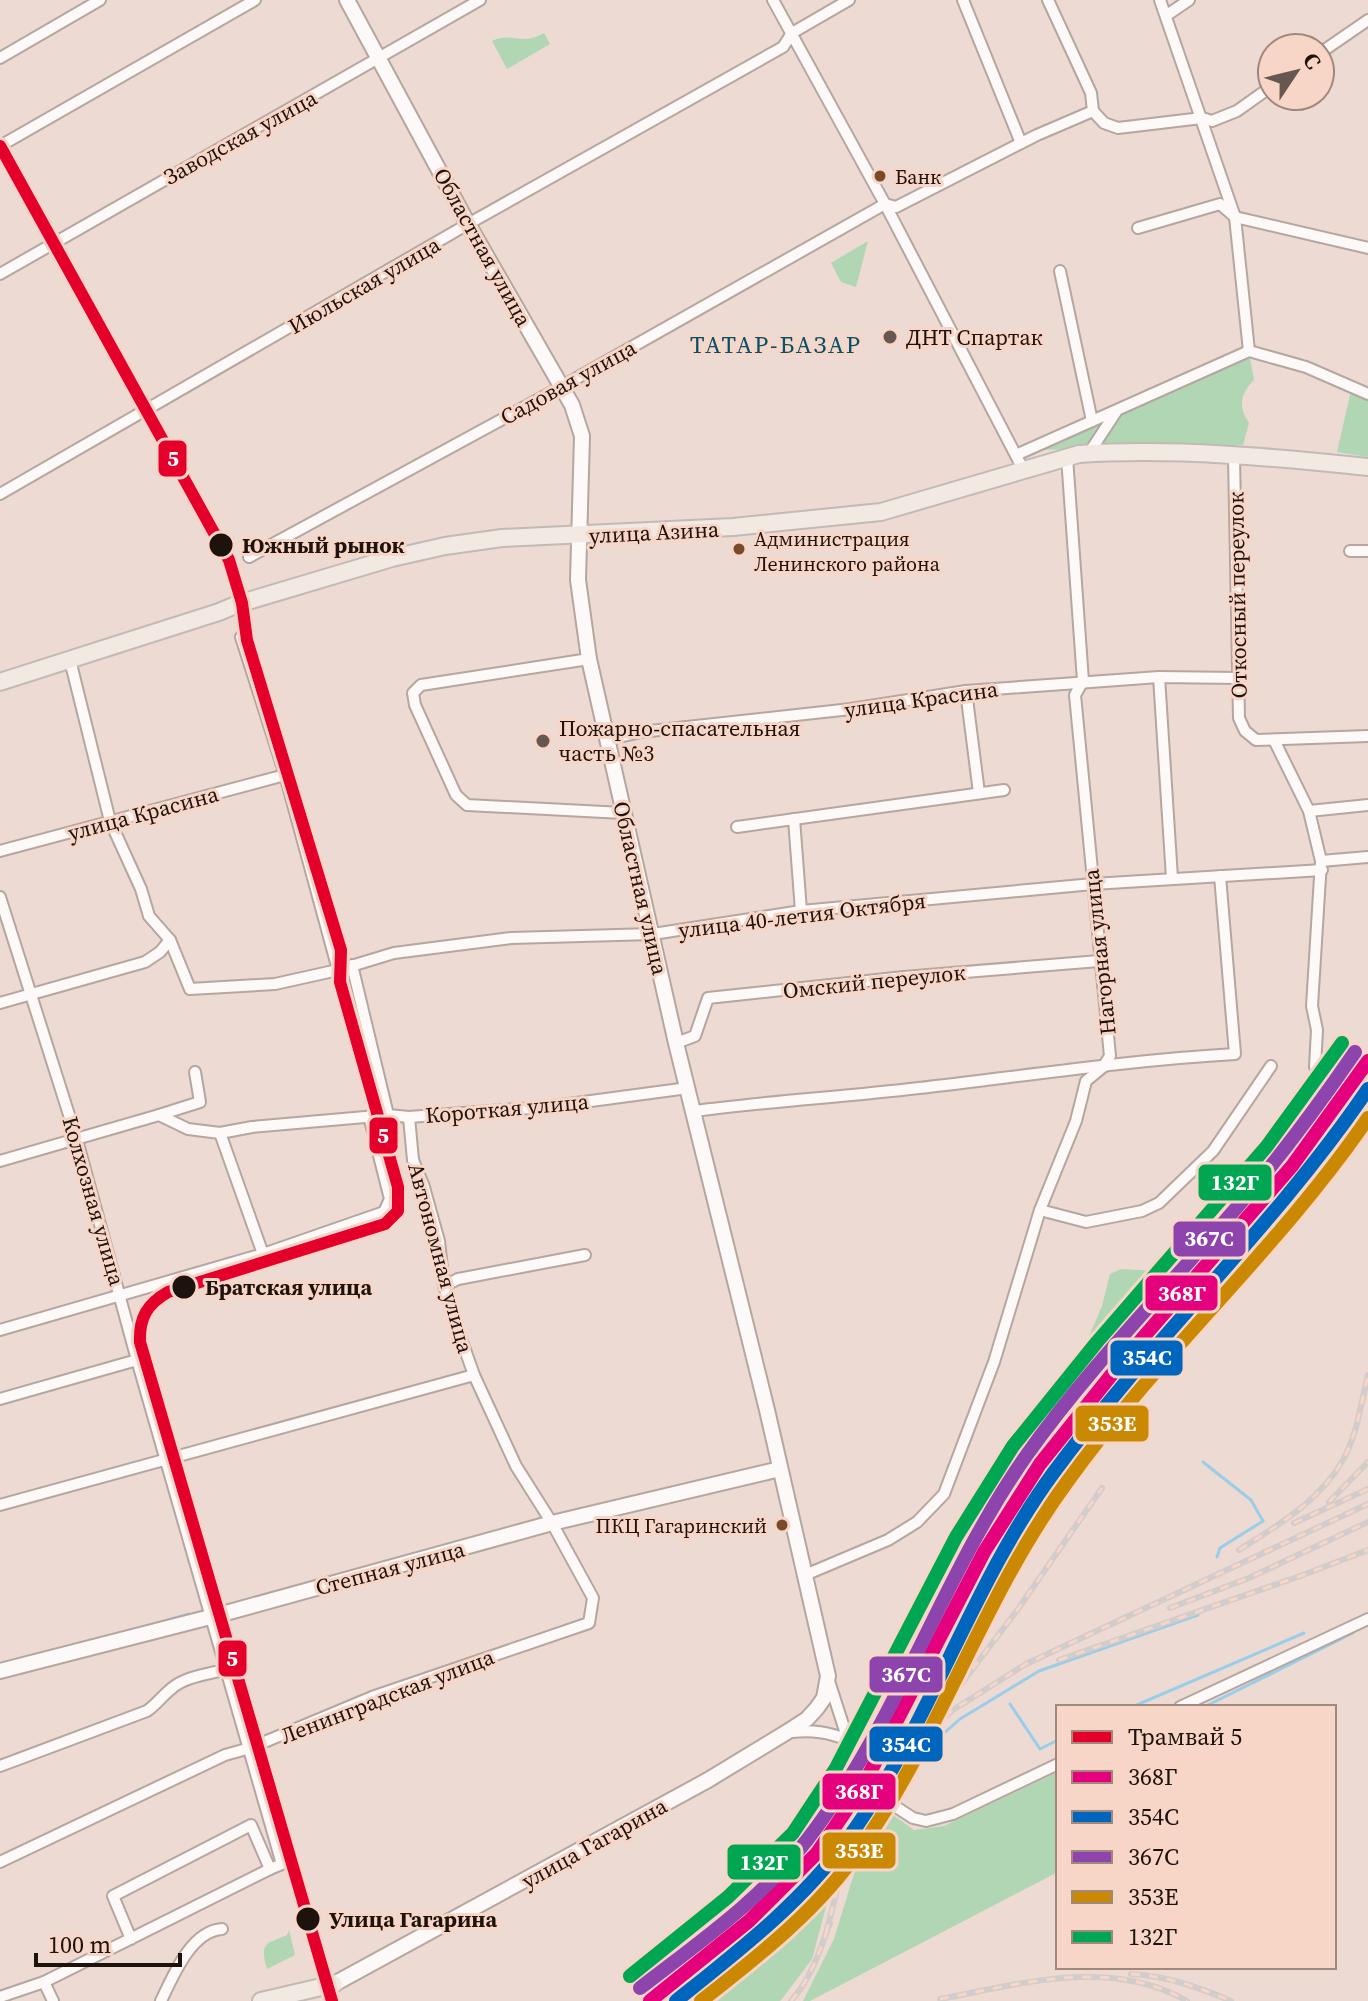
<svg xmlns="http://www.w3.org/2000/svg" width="1368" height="2001" viewBox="0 0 1368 2001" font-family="'Source Serif 4',serif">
	<rect width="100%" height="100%" fill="#eddad2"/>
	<g fill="#b0d6b3">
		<path d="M544 33 550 44 507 69 492 41C513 31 519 47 544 33Z"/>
		<path d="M868 241 856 287 841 282 831 263Z"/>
		<path d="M1249 353 1254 380C1240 394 1238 406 1249 423L1243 445 1035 450Z"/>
		<path d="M1351 391 1368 398V457L1337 452Z"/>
		<path d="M1238 1186 1258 1187 1235 1218 1214 1217 1211 1206Z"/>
		<path d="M1121 1269 1155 1271 1174 1282 1058 1429 1044 1418 1050 1387 1082 1353 1102 1306 1110 1274Z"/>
		<path d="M1058 1772V1872L810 2001H803L834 1939 856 1867 886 1810 914 1830 944 1826Z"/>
		<path d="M868 1787 875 1791 841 1851 812 1959 782 1999 780 2001H658C718 1955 790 1900 834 1839 846 1822 857 1805 868 1787Z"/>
		<path d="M289 1930 295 1955 267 1969C259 1941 267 1944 287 1935Z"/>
	</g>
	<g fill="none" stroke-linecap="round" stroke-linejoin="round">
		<g stroke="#9acde9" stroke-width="3">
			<path d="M1203 1462 1251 1500 1263 1521 1220 1548 1217 1557"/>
			<path d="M944 1592 1014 1477 1195 1245 1234 1205"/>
			<path d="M147 1626 189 1614"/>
			<path d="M73 1645 132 1630"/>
			<path d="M1010 1704 1040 1749 1058 1740"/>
			<path d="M1132 1707 1304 1633"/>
			<path d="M1204 1707 1353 1633"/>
			<path d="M917 1721 992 1618 971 1604"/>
			<path d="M933 1743 960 1719 1039 1671 1198 1615"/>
		</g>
		<g stroke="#b5a6a0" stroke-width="14">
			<g id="street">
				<path d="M773 0 885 204 1023 469"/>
				<path d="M963 0 1021 143"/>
				<path d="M1048 0 1091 93 1093 111"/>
				<path d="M1160 0 1235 217 1249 351"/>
				<path d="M1167 15 1189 0"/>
				<path d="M1320 53 1368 20"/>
				<path d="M0 58 100 0"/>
				<path d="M0 146 255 0"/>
				<path d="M885 204 896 207 1037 135 1093 111 1104 123 1118 128 1202 118 1212 121 1237 111 1272 86"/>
				<path d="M1138 228 1220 204 1235 217 1368 248"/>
				<path d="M1060 271 1092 421"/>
				<path d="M0 274 480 0"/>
				<path d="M1089 453 1116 412"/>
				<path d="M1016 455 1249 351 1306 367 1368 394"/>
				<path d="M1234 457 1239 718 1245 731 1256 740 1368 736"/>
				<path d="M0 494 468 224 783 47 792 33 849 0"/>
				<path d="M1350 551H1368"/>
				<path d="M249 557 554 391 885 204"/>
				<path d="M241 637 285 775 338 970"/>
				<path d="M589 659 421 685 413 693 415 705 456 795 467 805 623 813"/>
				<path d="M70 660 110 821 141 889 149 916 170 940 190 989 275 984 338 970 394 953 511 938 653 934 801 911 1093 884 1322 870"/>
				<path d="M1159 677 1172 878"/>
				<path d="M966 691 979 793"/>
				<path d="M606 740 641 732 851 709 966 691 1159 677 1238 678"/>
				<path d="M1274 740 1309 811 1321 861 1312 1006 1317 1030 1315 1067"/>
				<path d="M1309 811 1368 805"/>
				<path d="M794 819 801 911"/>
				<path d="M737 827 1004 790"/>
				<path d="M0 851 285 775"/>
				<path d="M1321 861 1368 857"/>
				<path d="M0 897 77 1140 137 1360 282 1864 270 1869"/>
				<path d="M352 965 388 1115"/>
				<path d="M0 1003 145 962 160 952 170 940"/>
				<path d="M676 1043 695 1036 708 998 904 977 1099 961"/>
				<path d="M694 1111C769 1101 844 1097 919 1088 1024 1076 1130 1060 1235 1054L1220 876"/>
				<path d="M159 1115 200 1102 195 1072"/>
				<path d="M220 1133 263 1254"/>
				<path d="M0 1161 159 1115 188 1129 220 1133 252 1127 388 1115 409 1117 546 1107 688 1088"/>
				<path d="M1040 1210 1086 1222 1142 1211 1159 1203 1213 1151 1271 1066"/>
				<path d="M444 1286 458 1279 585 1255"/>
				<path d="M0 1330 263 1254 384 1212 390 1199 369 1116"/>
				<path d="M0 1399 137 1360"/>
				<path d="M0 1505 474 1375"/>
				<path d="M805 1575 888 1540 917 1522 944 1494 994 1362 1040 1210 1076 1121 1086 1081 1103 1067 1110 1056 1075 695 1083 681 1067 457"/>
				<path d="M828 1678 848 1740 893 1805 913 1818 926 1821 953 1814 1058 1764"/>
				<path d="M1180 1707 1368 1619"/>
				<path d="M792 1732C813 1730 828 1732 848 1740"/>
				<path d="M0 1766 147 1711C157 1704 162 1696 171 1689 185 1676 210 1674 227 1669"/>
				<path d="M0 1862 225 1755 250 1748 372 1697 589 1623 593 1598 552 1523 516 1466 474 1375 458 1330 444 1286 439 1241 424 1187 413 1160 409 1117"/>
				<path d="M44 1982 270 1869 251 1825 113 1896 131 1939"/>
				<path d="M0 1997 44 1982 53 2001"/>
				<path d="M161 2001C173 1976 191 1931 222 1929"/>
			</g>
		</g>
		<g stroke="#b5a6a0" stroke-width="18">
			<g id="secondary">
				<path d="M0 1671 222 1614 552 1523 780 1469"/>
				<path d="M334 1984 708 1780 787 1732 807 1719 817 1708 824 1698 828 1676 767 1410 676 1043 589 659 578 580 582 436 572 405 468 224 347 0"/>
			</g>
		</g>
		<g stroke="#c3b9b5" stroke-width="20">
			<g id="primary">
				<path d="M0 682 219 612 238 604 392 558 445 546 502 538 733 527 881 512 1079 454C1174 448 1273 457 1368 467"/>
				<path d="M261 2001 334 1984"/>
			</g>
		</g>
		<use href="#street" stroke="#fcf9f8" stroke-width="10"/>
		<use href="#secondary" stroke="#fcf9f8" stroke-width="14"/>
		<use href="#primary" stroke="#f1e9e2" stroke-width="16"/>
		<g stroke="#d2ccca" stroke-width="6">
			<g id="rail">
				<path d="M1329 1502 1368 1462"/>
				<path d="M1294 1523 1368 1489"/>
				<path d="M1239 1550C1278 1525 1319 1502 1343 1460 1357 1435 1361 1403 1368 1375"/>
				<path d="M1170 1608 1249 1578 1368 1522"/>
				<path d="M1059 1660 1303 1575 1368 1550"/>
				<path d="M940 1712 1018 1609 1102 1488"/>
				<path d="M826 1933 845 1859 858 1831 900 1762 927 1732 953 1710 1026 1664 1368 1504"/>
				<path d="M1131 1974C1167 1976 1198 1987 1231 2001"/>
				<path d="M940 1999C1020 1984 1111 1957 1187 2001"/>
				<path d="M791 2001C812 1977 819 1952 830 1923"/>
			</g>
		</g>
		<use href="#rail" stroke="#f8d6c7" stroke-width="3" stroke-dasharray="9" stroke-linecap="butt"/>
		<g stroke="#f8d6c7" stroke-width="20">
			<path id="rail-1" d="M650 2001 749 1921 817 1853 864 1784 984 1552 1040 1464 1121 1363 1292 1166 1368 1061"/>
		</g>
		<g stroke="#f8d6c7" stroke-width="20">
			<path id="rail-2" d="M676 2001C737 1952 800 1904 847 1840 930 1726 970 1586 1054 1472 1152 1339 1275 1226 1368 1089"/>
		</g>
		<g stroke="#f8d6c7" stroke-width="20">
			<path id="rail-3" d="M640 1988C698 1943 762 1899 807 1840 898 1723 941 1577 1026 1456 1089 1367 1167 1289 1238 1206 1280 1157 1318 1106 1355 1052"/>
		</g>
		<g stroke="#f8d6c7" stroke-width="20">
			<path id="rail-4" d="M701 2001C760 1955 820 1908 862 1846 942 1731 984 1595 1067 1482 1159 1354 1279 1248 1368 1118"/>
		</g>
		<g stroke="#f8d6c7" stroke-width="20">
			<path id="rail-5" d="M630 1976 728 1897 793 1833 836 1768 956 1537 1013 1446 1097 1342 1267 1146 1342 1043"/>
		</g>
		<use href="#rail-1" stroke="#e5007d" stroke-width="14"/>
		<use href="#rail-2" stroke="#0065bd" stroke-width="14"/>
		<use href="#rail-3" stroke="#8e44ad" stroke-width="14"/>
		<use href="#rail-4" stroke="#cb8802" stroke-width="14"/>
		<use href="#rail-5" stroke="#00a651" stroke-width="14"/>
		<g stroke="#f8d6c7" stroke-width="18">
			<path id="tram-1" d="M0 146 229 560 242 603 247 640 341 950 340 982 398 1187V1211L385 1224 168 1292C147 1304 139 1318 140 1342L332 2001"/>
		</g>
		<use href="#tram-1" stroke="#e4002b" stroke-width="12"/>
	</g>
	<g fill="#7a4b2a" stroke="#f8d6c7" stroke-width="3">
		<circle cx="880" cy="176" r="7"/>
		<circle cx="739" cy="549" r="7"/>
		<circle cx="782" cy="1525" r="7"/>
	</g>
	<g fill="#665851" stroke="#f8d6c7" stroke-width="3">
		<circle cx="890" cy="337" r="8"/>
		<circle cx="543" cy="741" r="8"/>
	</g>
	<g fill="#1d120c" stroke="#f8d6c7" stroke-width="3">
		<circle cx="221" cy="545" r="13"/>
		<circle cx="184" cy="1287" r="13"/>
		<circle cx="308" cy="1919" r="13"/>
	</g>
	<g text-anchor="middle" stroke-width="6" stroke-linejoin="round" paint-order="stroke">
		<g font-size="20" fill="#1d120c" stroke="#f8d6c7" text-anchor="start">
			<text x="895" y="184">Банк</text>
			<text x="754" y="546">Администрация<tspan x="754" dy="25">Ленинского района</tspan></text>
			<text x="767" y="1533" text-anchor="end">ПКЦ Гагаринский</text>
		</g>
		<g font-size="22" fill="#1d120c" stroke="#f8d6c7">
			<text transform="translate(240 137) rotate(-29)" y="8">Заводская улица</text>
			<text transform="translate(483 247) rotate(61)" y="8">Областная улица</text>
			<text transform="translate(364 285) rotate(-30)" y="8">Июльская улица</text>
			<text transform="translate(568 382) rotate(-29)" y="8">Садовая улица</text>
			<text transform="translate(654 532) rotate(-3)" y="8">улица Азина</text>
			<text transform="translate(1237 595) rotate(-91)" y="8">Откосный переулок</text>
			<text transform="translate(921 699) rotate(-8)" y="8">улица Красина</text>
			<text transform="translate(143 813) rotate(-15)" y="8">улица Красина</text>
			<text transform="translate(641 888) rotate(77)" y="8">Областная улица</text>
			<text transform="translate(802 915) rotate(-7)" y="8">улица 40-летия Октября</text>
			<text transform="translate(1099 952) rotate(-96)" y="8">Нагорная улица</text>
			<text transform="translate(874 981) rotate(-6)" y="8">Омский переулок</text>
			<text transform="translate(507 1108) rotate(-5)" y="8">Короткая улица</text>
			<text transform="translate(94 1201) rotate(74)" y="8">Колхозная улица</text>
			<text transform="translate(441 1258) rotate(75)" y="8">Автономная улица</text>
			<text transform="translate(390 1568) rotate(-15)" y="8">Степная улица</text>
			<text transform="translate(387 1696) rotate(-21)" y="8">Ленинградская улица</text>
			<text transform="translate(594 1843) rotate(-29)" y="8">улица Гагарина</text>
		</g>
		<g font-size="22" fill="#1d120c" stroke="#f8d6c7" text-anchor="start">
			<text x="906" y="345">ДНТ Спартак</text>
			<text x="559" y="736">Пожарно-спасательная<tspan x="559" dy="25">часть №3</tspan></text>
		</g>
		<g font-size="22" font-weight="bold" fill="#1d120c" stroke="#f8d6c7" text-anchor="start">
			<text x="242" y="553">Южный рынок</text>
			<text x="205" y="1295">Братская улица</text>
			<text x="329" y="1927">Улица Гагарина</text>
		</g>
		<g font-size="24" letter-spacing="2" fill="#00516b" stroke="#f8d6c7">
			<text x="776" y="353">ТАТАР-БАЗАР</text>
		</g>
	</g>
	<g stroke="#f8d6c7" stroke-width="3">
		<rect x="157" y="439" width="31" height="39" rx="8" fill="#e4002b"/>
		<rect x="368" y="1116" width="31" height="39" rx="8" fill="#e4002b"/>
		<rect x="1197" y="1163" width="76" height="39" rx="8" fill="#00a651"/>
		<rect x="1172" y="1220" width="75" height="38" rx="8" fill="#8e44ad"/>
		<rect x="1144" y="1274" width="75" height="38" rx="8" fill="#e5007d"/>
		<rect x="1109" y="1339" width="75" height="38" rx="8" fill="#0065bd"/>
		<rect x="1074" y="1404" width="76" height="39" rx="8" fill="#cb8802"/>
		<rect x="217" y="1639" width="31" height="39" rx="8" fill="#e4002b"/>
		<rect x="868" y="1655" width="76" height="39" rx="8" fill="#8e44ad"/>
		<rect x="868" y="1725" width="76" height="38" rx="8" fill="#0065bd"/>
		<rect x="821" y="1772" width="76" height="39" rx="8" fill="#e5007d"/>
		<rect x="821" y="1831" width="76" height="39" rx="8" fill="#cb8802"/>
		<rect x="726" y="1843" width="76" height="38" rx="8" fill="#00a651"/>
	</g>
	<g font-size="22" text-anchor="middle" font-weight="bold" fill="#fff">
		<text x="173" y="466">5</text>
		<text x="383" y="1143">5</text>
		<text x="1235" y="1190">132Г</text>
		<text x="1209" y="1246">367С</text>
		<text x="1182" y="1301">368Г</text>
		<text x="1147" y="1365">354С</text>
		<text x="1112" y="1431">353Е</text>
		<text x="232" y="1666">5</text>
		<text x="906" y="1682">367С</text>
		<text x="906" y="1752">354С</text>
		<text x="859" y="1799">368Г</text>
		<text x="859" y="1858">353Е</text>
		<text x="764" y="1870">132Г</text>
	</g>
	<rect x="1056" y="1705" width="280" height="264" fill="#f8d6c7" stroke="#a0887c" stroke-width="2"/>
	<rect x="1072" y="1731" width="40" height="12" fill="#e4002b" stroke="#a0887c" stroke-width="2"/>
	<text x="1128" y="1745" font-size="24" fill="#1d120c">Трамвай 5</text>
	<rect x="1072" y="1771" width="40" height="12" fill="#e5007d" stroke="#a0887c" stroke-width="2"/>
	<text x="1128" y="1785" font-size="24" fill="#1d120c">368Г</text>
	<rect x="1072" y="1811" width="40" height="12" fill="#0065bd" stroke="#a0887c" stroke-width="2"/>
	<text x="1128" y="1825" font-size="24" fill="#1d120c">354С</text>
	<rect x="1072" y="1851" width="40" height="12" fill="#8e44ad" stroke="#a0887c" stroke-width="2"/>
	<text x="1128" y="1865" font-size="24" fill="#1d120c">367С</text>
	<rect x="1072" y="1891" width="40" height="12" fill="#cb8802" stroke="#a0887c" stroke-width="2"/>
	<text x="1128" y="1905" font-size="24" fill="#1d120c">353Е</text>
	<rect x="1072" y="1931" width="40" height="12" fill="#00a651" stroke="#a0887c" stroke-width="2"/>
	<text x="1128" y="1945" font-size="24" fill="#1d120c">132Г</text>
	<g transform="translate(1296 72) rotate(55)"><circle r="38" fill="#f8d6c7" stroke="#a0887c" stroke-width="2"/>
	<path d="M0-6L14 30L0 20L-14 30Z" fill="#665851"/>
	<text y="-12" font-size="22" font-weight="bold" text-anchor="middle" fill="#1d120c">С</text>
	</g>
	<path d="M36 1953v12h144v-12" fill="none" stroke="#1d120c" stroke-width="4"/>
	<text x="48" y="1953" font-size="24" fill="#1d120c" stroke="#f8d6c7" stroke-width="6" paint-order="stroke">100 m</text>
</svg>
